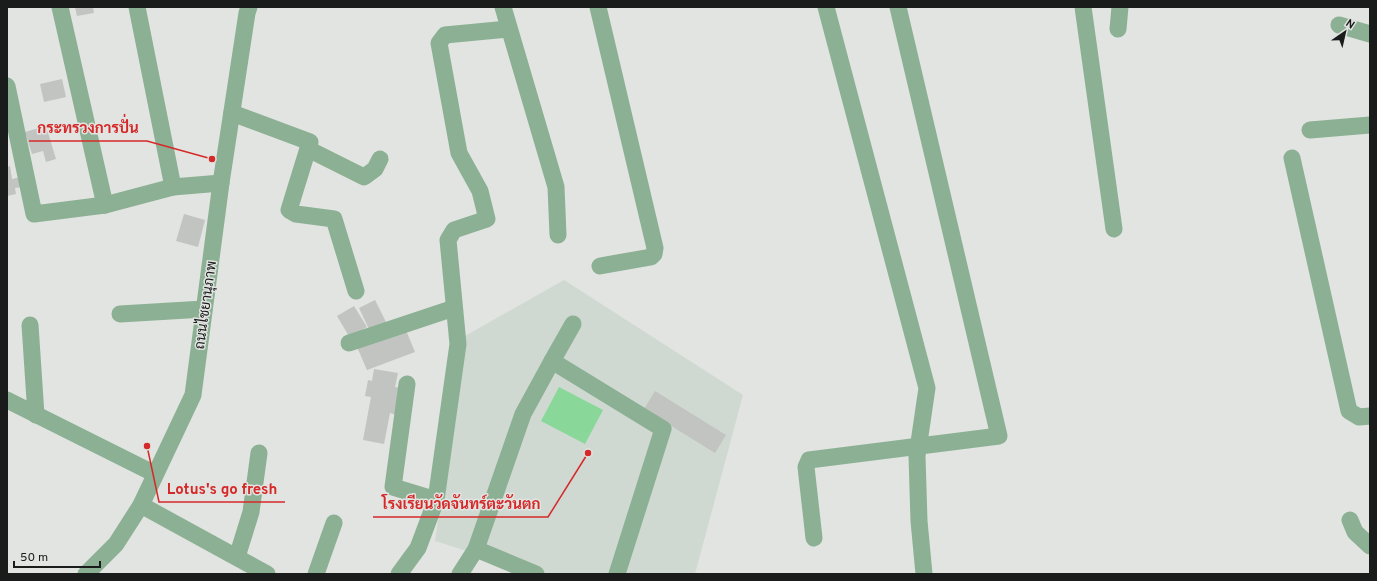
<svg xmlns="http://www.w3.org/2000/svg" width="1377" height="581" viewBox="0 0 1377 581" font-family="Overpass,Sarabun,sans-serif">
	<rect width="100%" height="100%" fill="#e1e4e1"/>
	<path fill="#cfd9d1" d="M564 280 743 395 695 574H521L483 556 435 541 465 336Z"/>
	<path fill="#89d89a" d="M559 387 603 410 585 444 541 421Z"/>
	<g fill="#c1c4c1">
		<path d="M75 7H93L94 13 77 16Z"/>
		<path d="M62 79 66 97 44 102 40 84Z"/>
		<path d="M46 126 56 159 46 162 43 151 32 154 25 132Z"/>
		<path d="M10 166 12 179 21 177 23 187 15 188 16 194 7 196V167Z"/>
		<path d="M184 214 205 220 198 247 176 241Z"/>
		<path d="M375 300 387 324 370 331 359 308Z"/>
		<path d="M354 306 367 327 350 338 337 316Z"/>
		<path d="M405 328 415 352 367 370 357 347Z"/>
		<path d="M374 369 398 373 395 387 401 388 396 415 390 413 384 444 363 440 371 397 365 396 368 380 372 381Z"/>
		<path d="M655 391 726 435 715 453 644 409Z"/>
	</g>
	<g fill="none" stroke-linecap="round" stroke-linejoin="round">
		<g stroke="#8cb093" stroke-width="17">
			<path d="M60 7 105 205"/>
			<path d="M137 7 173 187"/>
			<path d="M503 7 556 187 558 235"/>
			<path d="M598 7 655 248 654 254 651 257 600 266"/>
			<path d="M826 7 927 388 917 456 919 521 924 574"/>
			<path d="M1083 7 1114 229"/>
			<path d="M1339 25 1370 34"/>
			<path d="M1118 29 1120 7"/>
			<path d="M7 86 34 214 105 205 173 187 221 183"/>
			<path d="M232 113 310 142 289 210 296 214 334 219 356 291"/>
			<path d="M1310 130 1370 125"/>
			<path d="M308 149 364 177 375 169 380 159"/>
			<path d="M1292 158 1349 411 1359 417 1370 416"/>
			<path d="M120 314 204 309"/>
			<path d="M30 325 36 415"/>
			<path d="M349 343 454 308"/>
			<path d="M552 361 573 324"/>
			<path d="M407 384 393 487 436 500"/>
			<path d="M7 400 155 474"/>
			<path d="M141 505 267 574"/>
			<path d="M1350 520 1355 532 1370 546"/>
			<path d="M814 538 806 467 809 460 999 436 898 7"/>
			<path d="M476 549 536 574"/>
			<path d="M237 557 251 512 259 453"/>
			<path d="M86 574 116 544 141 505 193 395 221 183 247 13 249 7"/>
			<path d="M316 574 334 523"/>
			<path d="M399 574 418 548 436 500 458 344 448 240 454 230 487 219 480 191 459 153 439 43 445 35 508 29"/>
			<path d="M460 574 476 549 523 414 552 361 663 429 617 574"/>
		</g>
	</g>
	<g text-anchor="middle" stroke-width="3" stroke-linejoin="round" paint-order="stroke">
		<g font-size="14" fill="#1a1b1b" stroke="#e1e4e1">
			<text transform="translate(205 305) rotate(-82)" y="5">ถนนไชยานุภาพ</text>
		</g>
	</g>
	<path fill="none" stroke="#d62828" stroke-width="1.5" d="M212 159L147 141H29M147 446L159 502H285M588 453L548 517H373"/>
	<g fill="#d62828" stroke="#e1e4e1" stroke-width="1.5">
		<circle cx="212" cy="159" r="4"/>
		<circle cx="147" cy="446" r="4"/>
		<circle cx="588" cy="453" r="4"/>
	</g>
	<g font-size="15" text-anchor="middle" font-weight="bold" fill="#d62828" stroke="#e1e4e1" stroke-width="3" stroke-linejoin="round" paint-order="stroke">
		<text x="88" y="133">กระทรวงการปั่น</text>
		<text x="222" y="494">Lotus's go fresh</text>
		<text x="461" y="509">โรงเรียนวัดจันทร์ตะวันตก</text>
	</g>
	<rect width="1377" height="581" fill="none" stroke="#1a1b1b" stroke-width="16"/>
	<g transform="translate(1345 32) rotate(34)" stroke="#e1e4e1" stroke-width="3" paint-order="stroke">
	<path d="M0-3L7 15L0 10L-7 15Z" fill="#1a1b1b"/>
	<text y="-6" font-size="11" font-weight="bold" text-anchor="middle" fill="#1a1b1b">N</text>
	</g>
	<path d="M14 561v6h86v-6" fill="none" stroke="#1a1b1b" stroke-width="2"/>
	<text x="20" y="561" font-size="12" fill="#1a1b1b" stroke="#e1e4e1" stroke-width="3" paint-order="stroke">50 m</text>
</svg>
